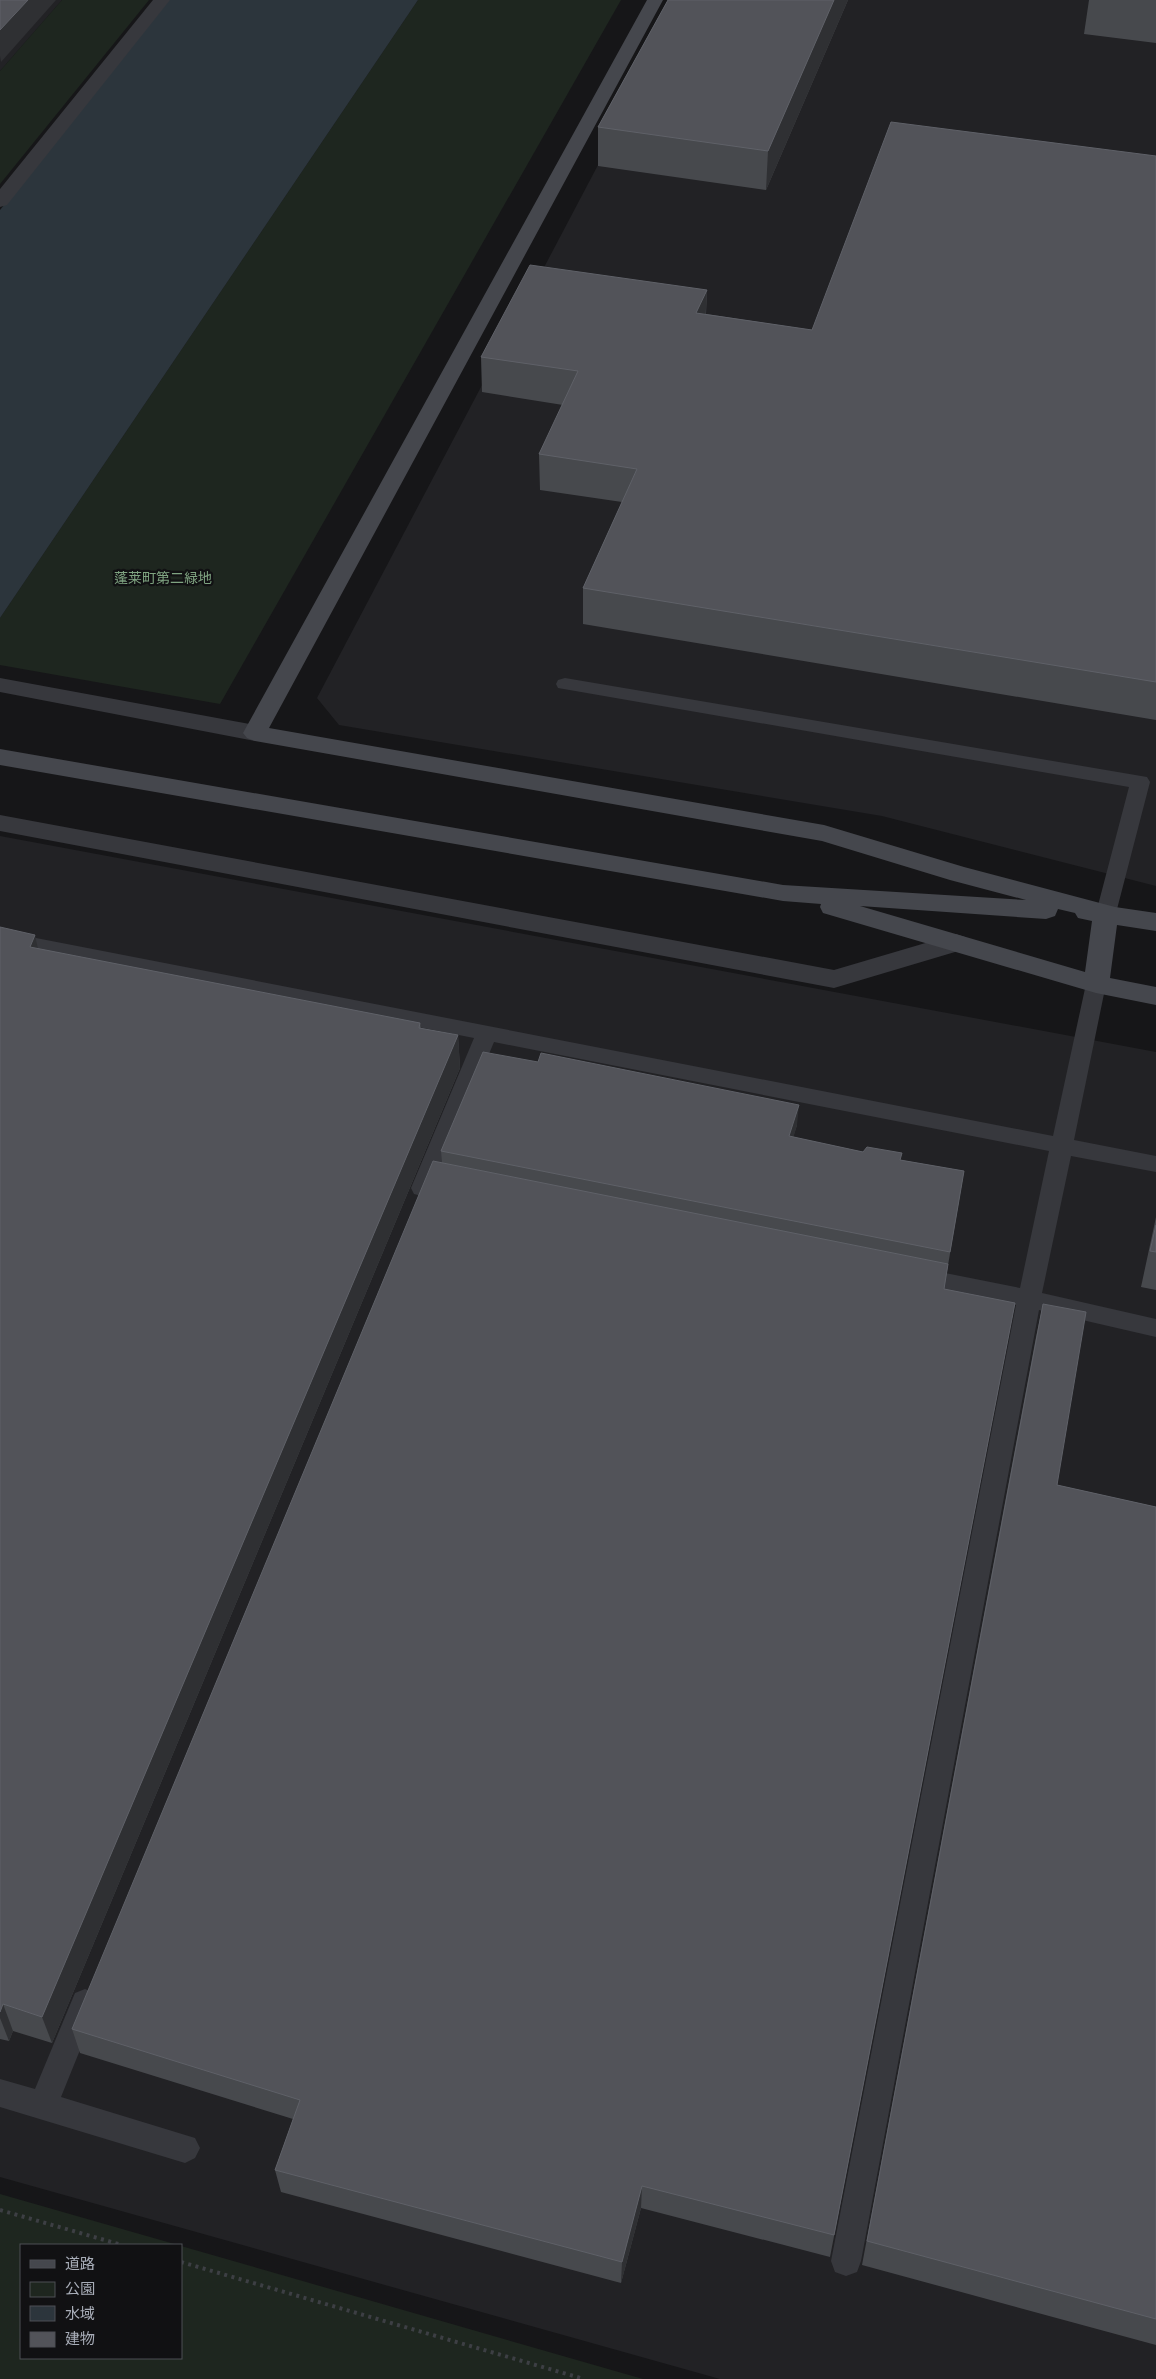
<svg xmlns="http://www.w3.org/2000/svg" width="1156" height="2379" viewBox="0 0 1156 2379" font-family="'Sofia Sans Condensed','Noto Sans JP',sans-serif">
	<rect width="100%" height="100%" fill="#161618"/>
	<g fill="#222225">
		<path d="M0 0H62L0 71Z"/>
		<path d="M685 0H1156V886L882 816 339 725 317 698Z"/>
		<path d="M0 836 1156 1052V2379H720L0 2177Z"/>
	</g>
	<g fill="#1e261f">
		<path d="M62 0H149L0 184V71Z"/>
		<path d="M418 0H621L220 704 0 665V618Z"/>
		<path d="M0 2194 178 2245H21V2358H181V2246L643 2379H0Z"/>
	</g>
	<path fill="#2c353c" d="M169 0H418L0 618V210Z"/>
	<g fill="none" stroke-linecap="round" stroke-linejoin="round">
		<g stroke="#3d3f44" stroke-width="4" stroke-dasharray="3 4.5" stroke-linecap="butt">
			<path d="M0 2210 122 2245"/>
			<path d="M181 2262 584 2379"/>
		</g>
		<g fill="#37383d" fill-rule="evenodd">
			<path d="M565 678 1147 777 1150 782 1116 913 1113 918 1106 920 1099 918 1096 913 1129 787 558 688 556 684 558 680Z"/>
			<path d="M0 931 1053 1136 1086 984 1089 979 1096 977 1103 979 1106 984 1074 1140 1156 1156V1172L1071 1156 1042 1293 1156 1319V1337L1039 1310 861 2261 857 2272 846 2276 835 2272 831 2261 1016 1305 915 1285 907 1282 903 1276 907 1270 915 1267 1020 1288 1049 1151 494 1042 433 1188 430 1194 422 1196 414 1194 411 1188 474 1038 0 945Z"/>
			<path d="M85 1989 95 1993 99 2003 61 2097 195 2138 200 2148 195 2158 185 2163 0 2107V2079L35 2089 75 1993Z"/>
		</g>
		<g fill="#37383d" fill-rule="evenodd">
			<path d="M153 0H170L7 205 0 207V189Z"/>
			<path d="M0 678 255 725 263 728 267 733 263 738 255 741 0 692Z"/>
			<path d="M0 815 834 970 956 934 965 937 969 943 965 949 834 988 0 831Z"/>
		</g>
		<path fill="#45474d" fill-rule="evenodd" d="M647 0H663L269 728 824 825 964 867 1115 907 1156 913V931L1117 925 1110 978 1156 987V1005L1096 993 823 913 820 907 821 904 783 901 0 765V749L783 885 1026 900 950 880 822 841 255 741 247 738 243 733ZM860 906 1046 919 1055 916 1058 909 1075 913 1078 918 1092 921 1085 972Z"/>
	</g>
	<g fill="#47494d">
		<path d="M668 0H848L766 190 598 166V127Z"/>
		<path d="M1089 0H1156V43L1084 34Z"/>
		<path d="M1156 156V720L583 624V588L622 502 540 490 539 454 563 405 482 392 481 357 707 290 706 314 812 330Z"/>
		<path d="M0 927 38 949 420 1023 421 1028 458 1035 460 1068 52 2043 13 2031 9 2041 0 2039Z"/>
		<path d="M797 1125 793 1137 901 1160 964 1171 944 1289 1015 1303 830 2257 641 2208 621 2283 281 2192 275 2170 293 2119 80 2053 72 2029 442 1162 441 1151Z"/>
		<path d="M1156 1217V1290L1141 1287Z"/>
		<path d="M1043 1304 1057 1485 1156 1507V2345L862 2265 1036 1337Z"/>
	</g>
	<g fill="#2f3033">
		<path d="M28 0H56L1 62 0 56V30Z"/>
		<path d="M834 0H848L766 190 768 151Z"/>
		<path d="M707 290 705 325 696 313Z"/>
		<path d="M35 935 42 968 30 947Z"/>
		<path d="M458 1035 460 1068 52 2043 42 2017Z"/>
		<path d="M799 1105 797 1125 788 1156 789 1136Z"/>
		<path d="M3 2004 13 2031 9 2041 0 2018V2012Z"/>
		<path d="M642 2186 641 2208 621 2283 622 2262Z"/>
	</g>
	<g fill="#525359" stroke="#5f6168">
		<path d="M0 0H28L0 30Z"/>
		<path d="M668 0H834L768 151 598 127Z"/>
		<path d="M891 122 1156 156V682L583 588 637 469 539 454 578 371 481 357 530 265 707 290 696 313 812 330Z"/>
		<path d="M0 927 35 935 30 947 420 1023 419 1028 458 1035 42 2017 3 2004 0 2012Z"/>
		<path d="M483 1052 538 1062 541 1053 799 1105 789 1136 863 1152 867 1147 902 1153 900 1160 964 1171 950 1252 441 1151Z"/>
		<path d="M433 1161 948 1264 944 1289 1015 1303 834 2235 642 2186 622 2262 275 2170 300 2100 72 2029Z"/>
		<path d="M1156 1225V1252L1150 1251Z"/>
		<path d="M1043 1304 1086 1312 1057 1485 1156 1507V2319L867 2241Z"/>
	</g>
	<g text-anchor="middle" stroke-width="4.5" stroke-linejoin="round" paint-order="stroke">
		<g font-size="14" fill="#7fa381" stroke="#111113">
			<text x="163" y="583">蓬莱町第二緑地</text>
		</g>
	</g>
	<rect x="20" y="2244" width="162" height="115" fill="#111113" stroke="#4d4f55"/>
	<rect x="30" y="2260" width="25" height="8" fill="#45474d" stroke="#4d4f55"/>
	<text x="65" y="2269" font-size="15" fill="#a8adb8">道路</text>
	<rect x="30" y="2282" width="25" height="15" fill="#1e261f" stroke="#4d4f55"/>
	<text x="65" y="2294" font-size="15" fill="#a8adb8">公園</text>
	<rect x="30" y="2306" width="25" height="15" fill="#2c353c" stroke="#4d4f55"/>
	<text x="65" y="2319" font-size="15" fill="#a8adb8">水域</text>
	<rect x="30" y="2332" width="25" height="15" fill="#525359" stroke="#4d4f55"/>
	<text x="65" y="2344" font-size="15" fill="#a8adb8">建物</text>
</svg>
